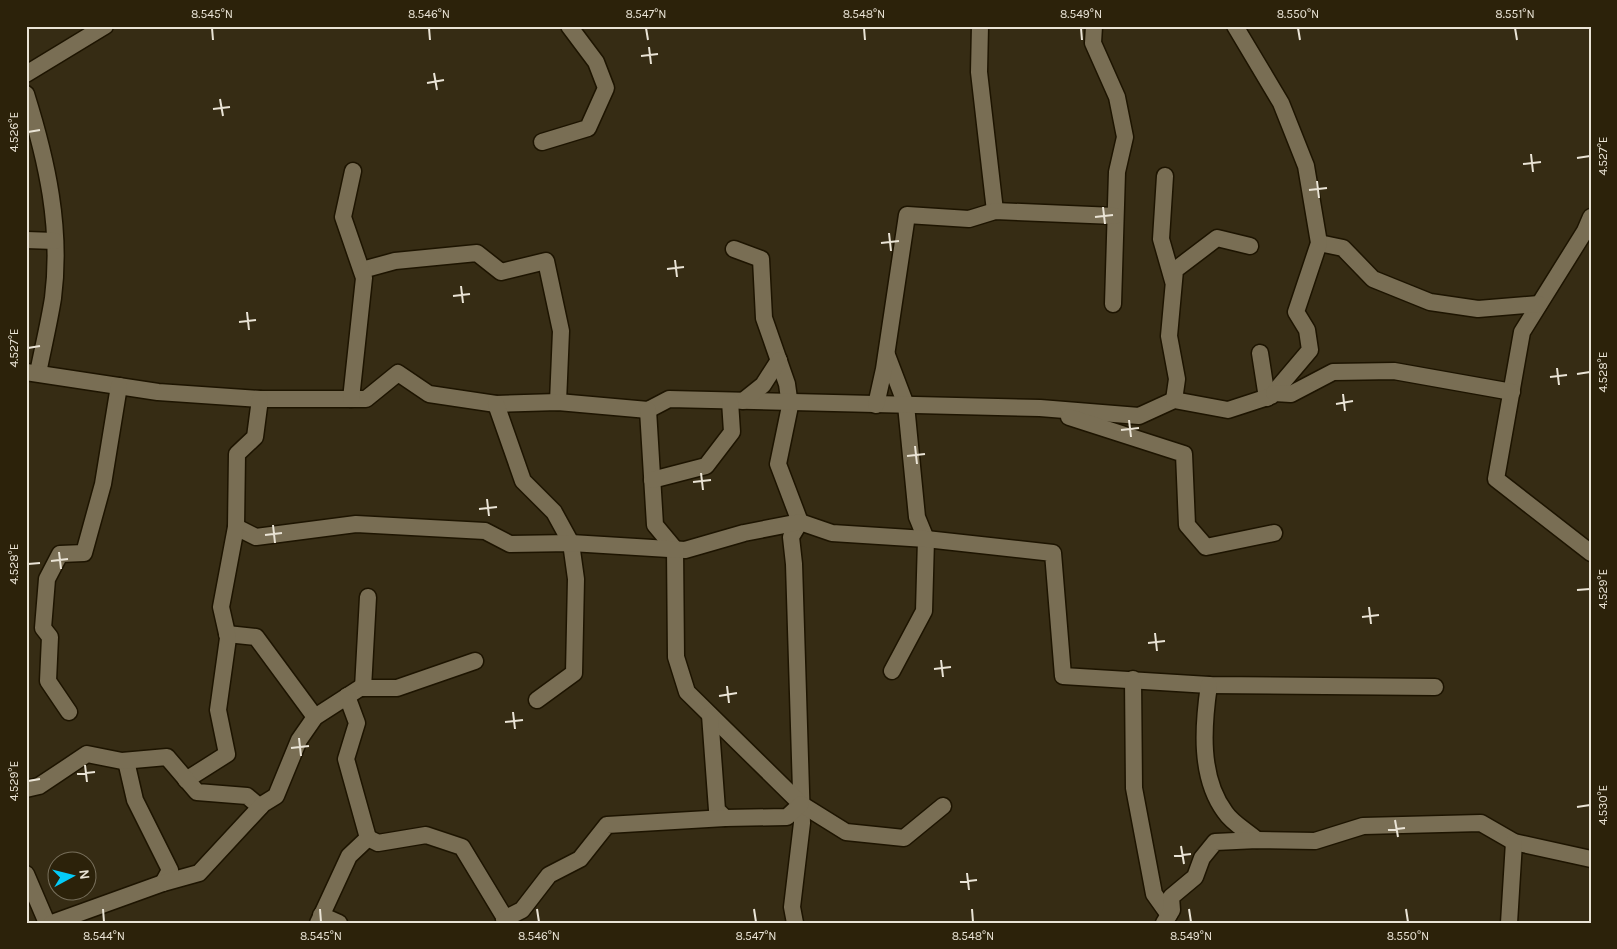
<svg xmlns="http://www.w3.org/2000/svg" width="1617" height="949" viewBox="0 0 1617 949" font-family="Karla,sans-serif">
	<rect width="100%" height="100%" fill="#362c14"/>
	<g fill="none" stroke-linecap="round" stroke-linejoin="round">
		<g stroke="#1d1400" stroke-width="19">
			<g id="minor">
				<path d="M980 26 979 72 995 211"/>
				<path d="M1094 26 1093 43 1117 97 1125 137 1117 172 1113 304"/>
				<path d="M26 74 105 26"/>
				<path d="M26 94C47 161 62 228 53 298 49 323 43 348 38 373"/>
				<path d="M542 142 588 128 606 88 596 62 569 26"/>
				<path d="M1165 176 1161 239 1173 281"/>
				<path d="M1591 217 1585 231 1522 332 1496 479 1591 553"/>
				<path d="M26 240 55 241"/>
				<path d="M1319 243 1343 248 1373 279 1430 302 1478 309 1539 304"/>
				<path d="M734 249 761 259 764 318 787 384 790 406 778 464 800 522 791 537 794 564 802 823 792 907 795 923"/>
				<path d="M362 270 395 261 477 253 501 272 546 261 561 331 558 402"/>
				<path d="M1260 353 1267 398"/>
				<path d="M887 355 906 405 917 517 926 539 924 611 892 671"/>
				<path d="M26 372 158 392 260 399H366L398 373 429 394 496 404 558 402 648 410 669 399 1040 408 1139 416 1174 400 1228 410 1271 396 1310 350 1307 330 1296 312 1319 243 1306 166 1281 103 1235 26"/>
				<path d="M1274 393 1291 394 1333 372 1394 371 1512 392"/>
				<path d="M351 399 364 278 343 217 353 171"/>
				<path d="M1174 400 1177 379 1169 336 1175 270 1217 238 1250 246"/>
				<path d="M743 401 763 385 779 360"/>
				<path d="M496 404 523 481 554 512 571 543 576 579 574 673 537 700"/>
				<path d="M876 405 884 369 907 215 969 219 995 211 1115 216"/>
				<path d="M648 410 655 525 675 549 676 657 687 692 801 804 846 832 904 838 943 806"/>
				<path d="M1069 417 1184 454 1187 525 1206 547 1274 533"/>
				<path d="M652 480 706 466 732 432 730 401"/>
				<path d="M236 527 256 537 356 524 485 531 510 544 571 543 685 550 744 533 800 522 832 533 926 539 1053 553 1063 676 1209 685 1435 687"/>
				<path d="M227 634 256 637 315 717"/>
				<path d="M1133 679 1134 788 1154 894 1169 915"/>
				<path d="M1209 685C1203 726 1199 777 1225 812 1232 823 1247 831 1257 840"/>
				<path d="M363 688 368 597"/>
				<path d="M69 712 48 681 50 637 43 628 47 579 60 554 84 553 103 484 119 386"/>
				<path d="M710 715 717 810 725 818"/>
				<path d="M126 761 135 800 170 870 163 883"/>
				<path d="M186 780 227 754 218 710 228 638 221 607 236 527 237 454 255 437 260 399"/>
				<path d="M26 789 39 786 87 754 122 761 167 757 197 792 247 796 260 807"/>
				<path d="M368 838 378 843 426 835 462 847 508 923"/>
				<path d="M26 874 47 923"/>
				<path d="M321 915 339 923"/>
				<path d="M504 919 522 910 549 875 580 859 607 825 725 818 787 817 801 804"/>
				<path d="M52 923 163 883 199 873 263 804 276 796 299 740 315 717 360 688H397L475 661"/>
				<path d="M318 923 349 856 368 838 346 759 357 723 347 696"/>
				<path d="M1164 923 1172 910 1171 897 1195 877 1202 858 1215 842 1257 840 1315 841 1363 826 1481 823 1514 842 1591 859"/>
				<path d="M1509 923 1514 842"/>
			</g>
		</g>
		<use href="#minor" stroke="#796e54" stroke-width="16"/>
	</g>
	<path fill="none" stroke="#eae4d6" stroke-width="2" d="M212 28 213 40M429 28 430 40M646 28 648 40M864 28 865 40M1081 28 1082 40M1298 28 1300 40M1515 28 1517 40M649 47 651 64M641 56 658 54M434 73 437 90M427 83 444 80M220 99 223 116M213 109 230 107M28 132 40 130M1531 154 1533 172M1577 158 1590 156M1523 164 1541 162M1317 181 1319 198M1309 190 1327 188M1103 207 1105 224M1095 217 1113 215M889 233 891 251M881 243 899 241M675 260 677 277M667 269 684 267M461 286 463 303M453 296 470 294M247 312 249 330M239 322 256 320M28 348 40 346M1557 368 1559 385M1577 374 1590 372M1550 377 1567 375M1343 394 1345 411M1336 404 1353 401M1129 420 1131 437M1121 430 1139 428M915 446 917 464M907 456 925 454M701 473 703 490M693 482 711 480M487 499 489 516M479 509 497 507M273 525 275 543M265 535 282 533M59 552 61 569M51 561 68 559M28 564 40 563M1577 590 1590 589M1369 607 1371 624M1362 617 1379 615M1155 633 1157 651M1148 643 1165 641M941 660 943 677M934 669 951 667M727 686 729 703M719 696 737 693M513 712 515 729M505 722 523 720M299 738 301 756M291 748 309 746M85 765 87 782M77 774 95 772M28 781 40 779M1577 807 1590 805M1395 820 1398 837M1388 830 1405 828M1181 846 1184 864M1174 856 1191 854M967 873 969 890M960 882 977 880M103 909 104 922M320 909 321 922M537 909 539 922M754 909 756 922M972 909 973 922M1189 909 1191 922M1406 909 1408 922"/>
	<rect width="1617" height="949" fill="none" stroke="#2c220a" stroke-width="55"/>
	<g transform="translate(72 876) rotate(83)"><circle r="24" fill="#2c220a" stroke="#78705c"/>
	<path d="M0-4L9 19L0 12L-9 19Z" fill="#04cbf9"/>
	<text y="-8" font-size="14" font-weight="bold" text-anchor="middle" fill="#eae4d6">N</text>
	</g>
	<rect x="28" y="28" width="1562" height="894" fill="none" stroke="#eae4d6" stroke-width="2"/>
	<g font-size="12" text-anchor="middle" fill="#eae4d6">
		<text x="212" y="18">8.545°N</text>
		<text x="429" y="18">8.546°N</text>
		<text x="646" y="18">8.547°N</text>
		<text x="864" y="18">8.548°N</text>
		<text x="1081" y="18">8.549°N</text>
		<text x="1298" y="18">8.550°N</text>
		<text x="1515" y="18">8.551°N</text>
		<text transform="translate(14 132) rotate(-90)" y="4">4.526°E</text>
		<text transform="translate(1603 156) rotate(-90)" y="4">4.527°E</text>
		<text transform="translate(14 348) rotate(-90)" y="4">4.527°E</text>
		<text transform="translate(1603 372) rotate(-90)" y="4">4.528°E</text>
		<text transform="translate(14 564) rotate(-90)" y="4">4.528°E</text>
		<text transform="translate(1603 589) rotate(-90)" y="4">4.529°E</text>
		<text transform="translate(14 781) rotate(-90)" y="4">4.529°E</text>
		<text transform="translate(1603 805) rotate(-90)" y="4">4.530°E</text>
		<text x="104" y="940">8.544°N</text>
		<text x="321" y="940">8.545°N</text>
		<text x="539" y="940">8.546°N</text>
		<text x="756" y="940">8.547°N</text>
		<text x="973" y="940">8.548°N</text>
		<text x="1191" y="940">8.549°N</text>
		<text x="1408" y="940">8.550°N</text>
	</g>
</svg>
